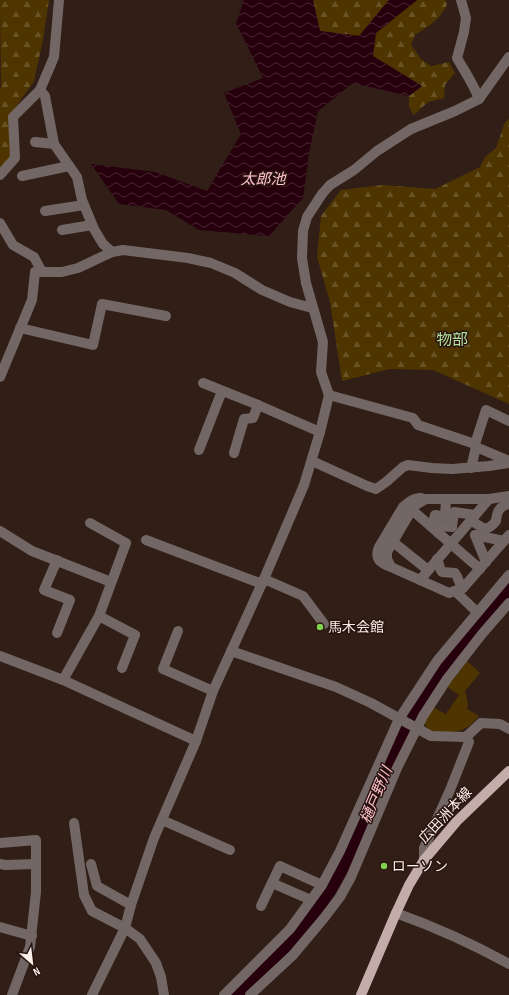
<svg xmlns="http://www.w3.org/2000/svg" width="509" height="995" viewBox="0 0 509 995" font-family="'Sofia Sans Condensed','Noto Sans JP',sans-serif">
	<defs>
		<pattern id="forest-firs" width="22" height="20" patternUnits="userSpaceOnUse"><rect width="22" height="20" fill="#4e3500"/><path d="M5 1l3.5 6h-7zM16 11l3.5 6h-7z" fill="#685325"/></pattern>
		<pattern id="water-waves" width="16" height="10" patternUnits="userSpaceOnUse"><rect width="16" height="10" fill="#27000d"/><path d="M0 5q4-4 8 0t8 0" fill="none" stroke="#472630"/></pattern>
	</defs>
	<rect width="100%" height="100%" fill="#311e17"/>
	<g fill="url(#forest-firs)">
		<path d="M0 0H49L43 40 34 81 13 111 11 157 0 169V90L1 87Z"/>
		<path d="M313 0H389L359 36 320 31Z"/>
		<path d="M417 0H445L447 5 440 16 430 25 415 35 411 45 421 59 431 66 449 62 455 73 445 85 444 98 428 102 414 115 409 107V96L422 86 373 56 376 33Z"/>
		<path d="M509 119V404L433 370 390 369 342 381 330 302 317 257 321 216 341 190 383 185 435 189 480 167 485 157 496 148 505 122Z"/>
	</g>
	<path fill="#4e3500" d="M467 661 480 673 465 691 468 704 467 709 479 716C464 735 452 732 431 732L423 722 433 707 446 714 459 695 447 687Z"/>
	<path fill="url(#water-waves)" d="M244 0H313L320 31 359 36 389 0H417L376 33 373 56 422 86 409 96 353 83 318 111 309 153 303 198 269 236 199 230 166 210 119 204 91 164 155 172 207 191 241 134 224 93 263 78 236 23Z"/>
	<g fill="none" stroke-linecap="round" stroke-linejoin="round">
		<path stroke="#27000d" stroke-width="13" d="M236 995C254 978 274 961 291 943 319 911 341 873 359 835 374 804 383 769 400 738 429 684 469 636 509 589"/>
		<g stroke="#736766" stroke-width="10">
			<path d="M59 0 54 57 40 90 45 96 54 144 77 177 82 200 94 229 103 244 112 252"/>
			<path d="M461 0 466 18 464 32 457 58C465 72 474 85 479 99"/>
			<path d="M35 142 54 144"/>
			<path d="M0 175 15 158 13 117 40 90"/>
			<path d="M22 176 69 166"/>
			<path d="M45 211 84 205"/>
			<path d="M0 223 13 245 34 257 42 272"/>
			<path d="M62 230 92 225"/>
			<path d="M20 328 93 345 102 304 166 316"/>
			<path d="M0 377 32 300 35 272H62L78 268 112 252 123 250 188 258 211 263 235 273 262 290 290 302 312 308"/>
			<path d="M203 383 258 405 320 432"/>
			<path d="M329 395 413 418 418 425 475 444 476 447 509 461"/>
			<path d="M475 444 486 410 509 421"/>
			<path d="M199 450 222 391"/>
			<path d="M234 453 244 419 253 418 258 405"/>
			<path d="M312 461 367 486 376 489 386 482 403 467 408 465 432 468 452 469 489 466 509 463"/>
			<path d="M471 468 476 447"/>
			<path d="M509 496 489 499H426L414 506 387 552V559L391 567 449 593 463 588 509 535"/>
			<path d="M412 510 480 569"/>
			<path d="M471 520C481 527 486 534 496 521 497 512 499 506 509 504"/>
			<path d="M432 527 435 515 445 517 446 499"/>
			<path d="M0 531 32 551 111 582"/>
			<path d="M438 533 439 526 452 527 454 512 475 515"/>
			<path d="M146 540 262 584"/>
			<path d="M393 542 428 570"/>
			<path d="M437 559C440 563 438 567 442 572L455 573C459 578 458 583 463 588"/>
			<path d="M57 560 44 590 70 600 57 633"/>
			<path d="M486 562 475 535 504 541"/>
			<path d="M391 567C380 563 374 559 379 547L403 507C408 503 414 497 421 498"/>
			<path d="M264 579 303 596 324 624"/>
			<path d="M420 580 489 499"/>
			<path d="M455 591 477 612"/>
			<path d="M99 616 135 635 122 668"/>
			<path d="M178 631 163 669 213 691"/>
			<path d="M231 651 336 687 371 703 431 736 466 737 481 723 500 724 509 729"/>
			<path d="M0 656 63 680 196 741"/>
			<path d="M63 680 99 616 126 543 90 523"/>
			<path d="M162 820 230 850"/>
			<path d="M74 823 84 895 92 911 125 928 140 939 156 963 161 977 164 995"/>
			<path d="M0 843 36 840V892L30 947 12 995"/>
			<path d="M424 860V848L450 790 469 742 466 737"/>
			<path d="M0 864 5 865 36 864"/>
			<path d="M91 864 97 886 131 905"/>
			<path d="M272 883 311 900"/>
			<path d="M261 906 280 866 322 885"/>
			<path d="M396 913C435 927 473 944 509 964"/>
			<path d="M0 927 32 936"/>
			<path d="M92 995 125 928 131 905 154 838 196 741 213 691 264 579 304 485 320 432 329 395 321 372 323 342 306 283 302 258 303 231 307 217 322 194 330 185 354 170 377 151 411 129 455 111 479 99 509 57"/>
			<path d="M224 995 290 929 322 885 340 851 399 719 437 661 509 575"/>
			<path d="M250 995 293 955 324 918 340 897 351 877 397 768 423 716 447 679 482 634 509 603"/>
		</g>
		<path stroke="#c4acaa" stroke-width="10" d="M361 995 396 913 409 885 424 860 457 821 509 771"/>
	</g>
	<g fill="#82d04f" stroke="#27140e" stroke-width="1.5">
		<circle cx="320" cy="627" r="4"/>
		<circle cx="384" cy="866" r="4"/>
	</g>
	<g text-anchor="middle" stroke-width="3" stroke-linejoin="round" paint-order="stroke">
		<g font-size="14" fill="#fdefea" stroke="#27140e" text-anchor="start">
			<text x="328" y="632">馬木会館</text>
			<text x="392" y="871">ローソン</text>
		</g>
		<g font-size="14" fill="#fdefea" stroke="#27140e">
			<text transform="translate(445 815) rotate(-47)" y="5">広田洲本線</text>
		</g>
		<g font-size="15" font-style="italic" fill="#ffc1cf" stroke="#27140e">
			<text x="263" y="184">太郎池</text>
			<text transform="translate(376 795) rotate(-67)" y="5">樋戸野川</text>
		</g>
		<g font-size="16" fill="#b3de9b" stroke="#27140e">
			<text x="452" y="345">物部</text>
		</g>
	</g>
	<g transform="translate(32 963) rotate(152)" stroke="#27140e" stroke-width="3" paint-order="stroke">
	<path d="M0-3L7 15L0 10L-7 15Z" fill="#fdefea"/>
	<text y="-6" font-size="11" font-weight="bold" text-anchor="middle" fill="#fdefea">N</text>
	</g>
</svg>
